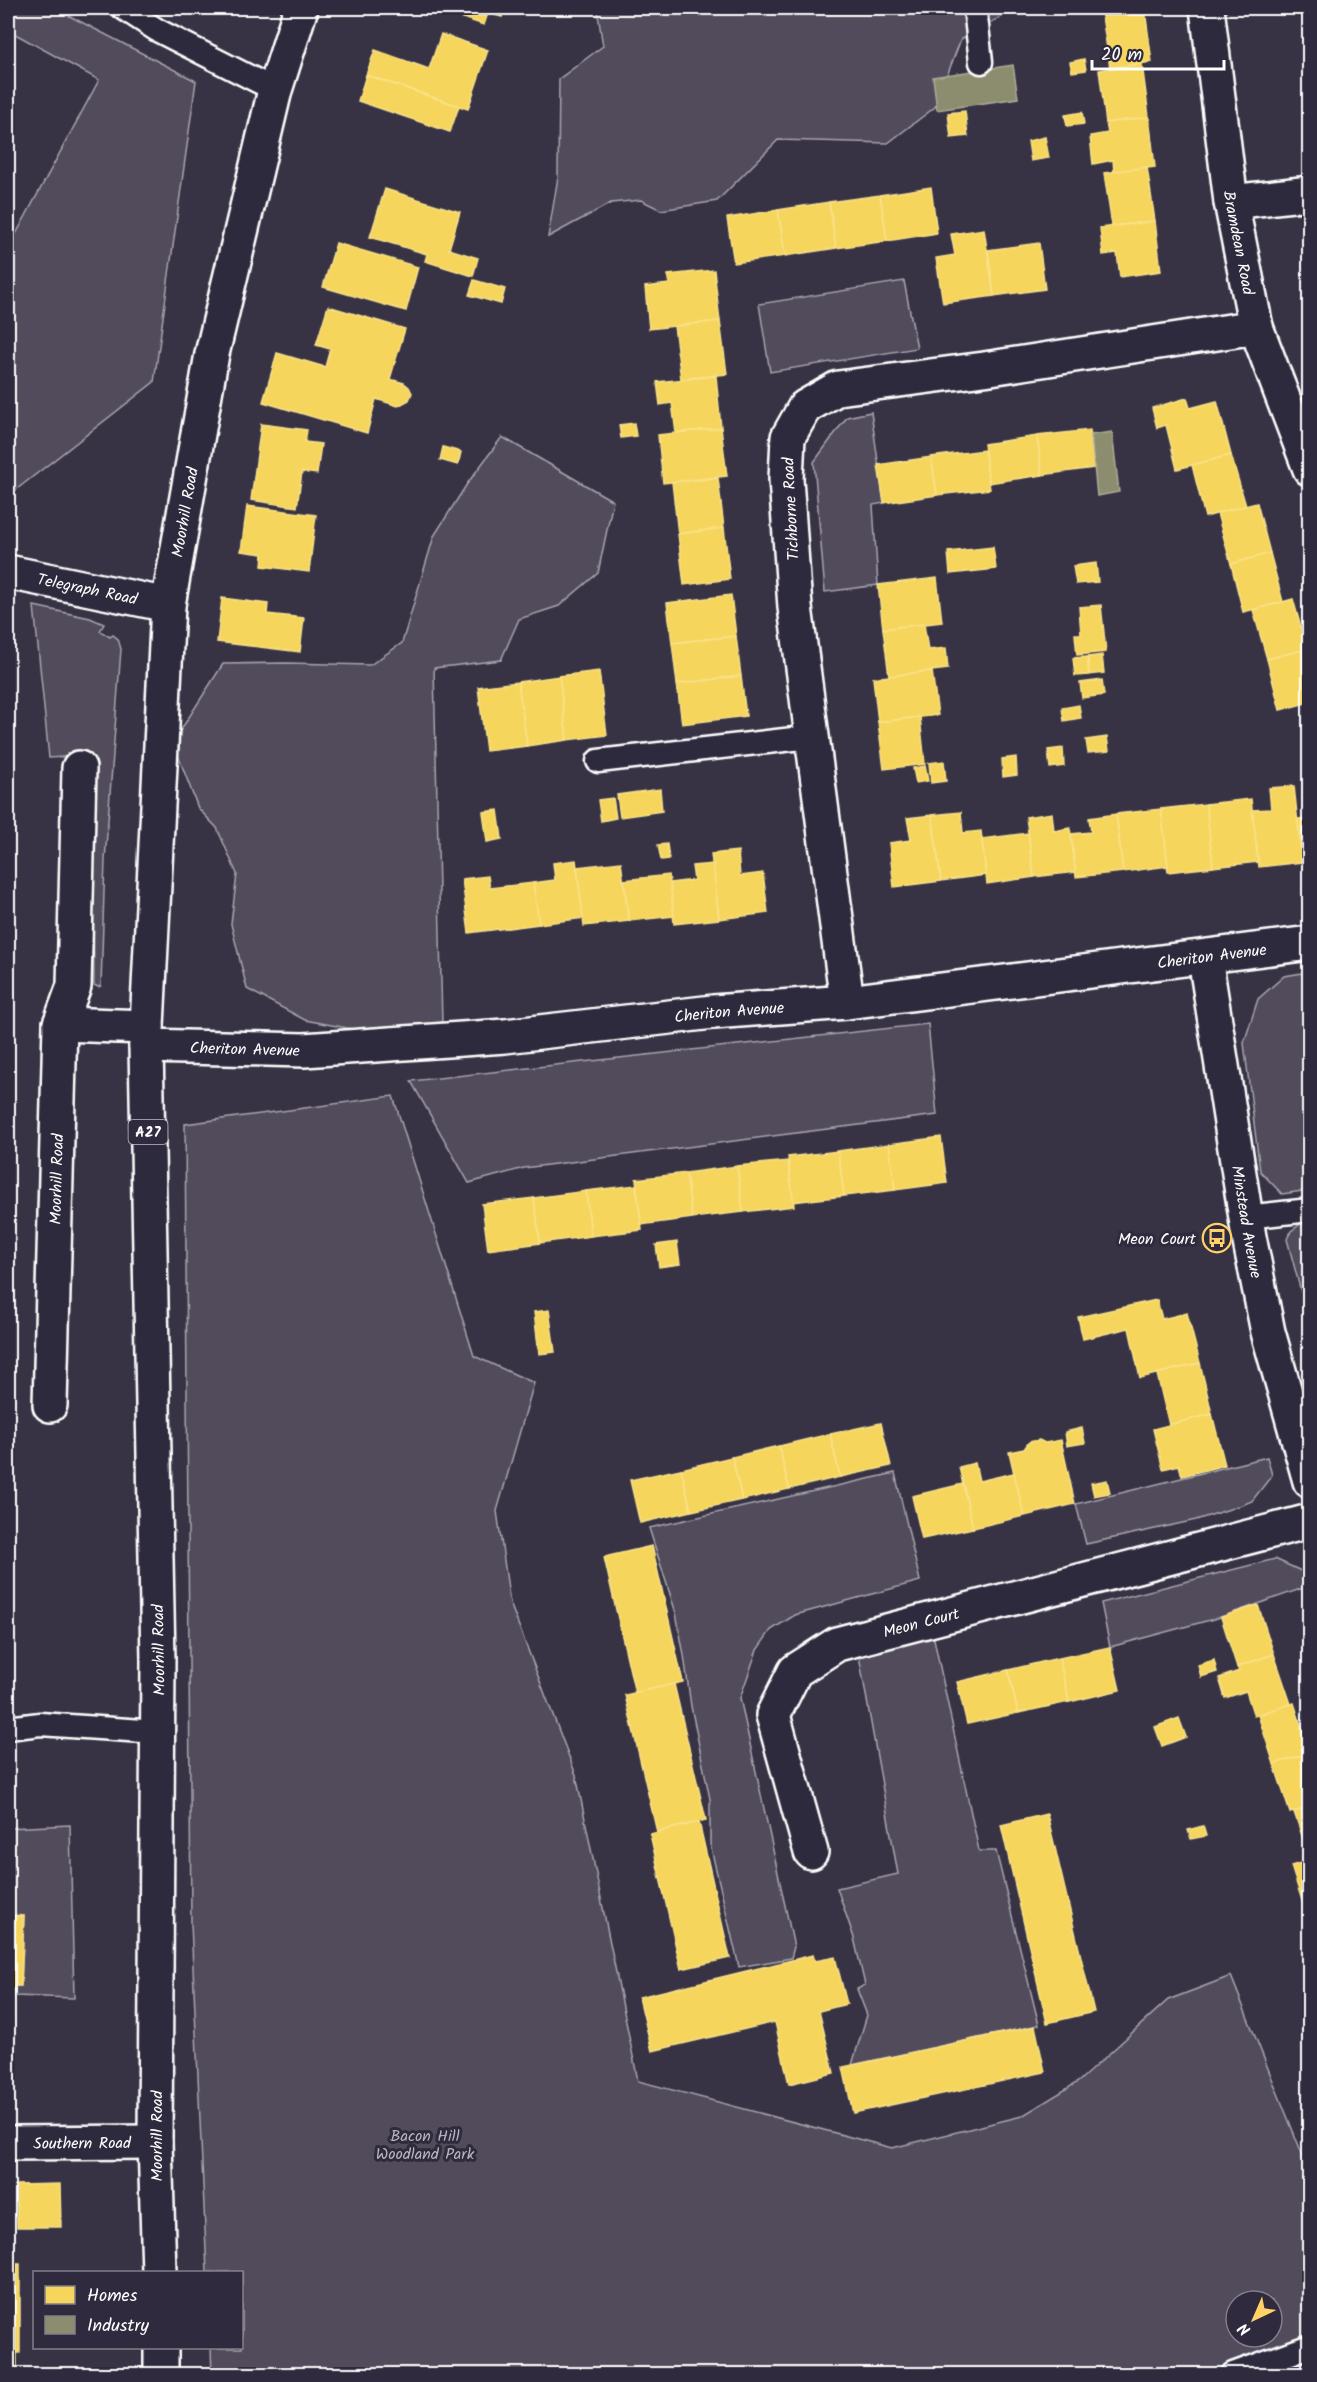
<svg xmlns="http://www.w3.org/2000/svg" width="1317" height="2382" viewBox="0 0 1317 2382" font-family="Kalam,sans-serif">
	<rect width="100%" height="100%" fill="#373345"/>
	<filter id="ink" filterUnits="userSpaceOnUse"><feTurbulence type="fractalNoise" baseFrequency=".0167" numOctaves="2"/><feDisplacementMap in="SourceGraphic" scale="12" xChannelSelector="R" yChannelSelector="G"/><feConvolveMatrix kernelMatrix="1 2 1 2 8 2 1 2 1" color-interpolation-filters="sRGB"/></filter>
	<g filter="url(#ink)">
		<g fill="#514c5c" stroke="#a8a6ae" stroke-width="1.5" fill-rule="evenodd">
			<path d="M8 8H54L196 81 154 382 8 496V249L99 80 8 30Z"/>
			<path d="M597 8H1017L961 39 935 107 888 143 778 140 717 201 661 210 641 200 611 203 548 237 558 177 559 79 603 46Z"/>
			<path d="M904 281 917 348 770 372 759 304Z"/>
			<path d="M871 412 884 503 873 505 878 585 825 592 814 462 847 417Z"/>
			<path d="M502 437 613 501 598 573 559 606 519 619 501 660 434 668 442 1024 363 1031 305 1020 247 989 231 924 237 874 217 828 198 808 173 742 223 664 287 663 370 665 402 643 434 536 467 484Z"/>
			<path d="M34 606 90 618 104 624 100 631 110 637 113 635 118 639 121 649 105 860 101 986 98 987 94 985 92 772 78 756 49 758Z"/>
			<path d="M1309 972V1190L1282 1194 1260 1171 1244 1043 1258 999 1284 976Z"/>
			<path d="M928 1024 937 1115 524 1168 469 1183 411 1081Z"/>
			<path d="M393 1096 474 1356 534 1383 497 1511 510 1603 576 1775 638 2081 892 2148 1022 2116 1078 2082 1168 2000 1231 1976 1307 2166 1309 2165V2374H212L211 2348H242V2272H207L191 1924 185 1124ZM1236 2301H1272V2337H1236Z"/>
			<path d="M1309 1218V1322L1287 1239 1291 1231Z"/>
			<path d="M1267 1457 1272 1475 1252 1501 1242 1505 1196 1520 1086 1544 1076 1504Z"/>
			<path d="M895 1473 920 1581 795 1615 771 1630 757 1650 740 1698 794 1947 791 1958 739 1967 710 1844V1799L691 1706 684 1655 676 1613 649 1528Z"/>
			<path d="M1275 1559 1301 1571 1308 1577 1309 1586 1221 1617 1110 1647 1101 1603Z"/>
			<path d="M930 1620 979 1851H996L1039 2025 852 2065 867 2015 857 1989 865 1985 854 1938 837 1888 898 1874 856 1639Z"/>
			<path d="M70 1825 74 1998 14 1996V1986H21L24 1916 8 1915V1828Z"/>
		</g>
		<g fill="#f6d55c" stroke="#f9e28d" stroke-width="1.5">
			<path d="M433 8H505L502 17 488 13 484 25Z"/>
			<path d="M1100 8H1144L1145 10 1102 16Z"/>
			<path d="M1145 10 1152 62 1110 68 1102 16Z"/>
			<path d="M441 34 488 50 468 109 366 75 375 50 429 69Z"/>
			<path d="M1084 59 1086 70 1072 72 1070 62Z"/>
			<path d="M1142 64 1149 117 1106 123 1099 70Z"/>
			<path d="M366 75 459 106 450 132 358 101Z"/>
			<path d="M965 111 968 136 951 138 948 113Z"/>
			<path d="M1082 112 1084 124 1067 126 1065 115Z"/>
			<path d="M1149 117 1155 167 1114 172 1113 160 1093 164 1090 136 1108 133 1106 123Z"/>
			<path d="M1045 137 1049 158 1031 161 1028 141Z"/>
			<path d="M1147 167 1155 221 1112 226 1104 173Z"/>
			<path d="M931 187 937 233 887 241 880 195Z"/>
			<path d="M385 189 460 212 449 249 478 258 473 276 425 261 427 254 370 237Z"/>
			<path d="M880 195 887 241 836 248 829 202Z"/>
			<path d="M829 202 836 248 785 256 778 210Z"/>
			<path d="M778 210 785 256 734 263 727 218Z"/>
			<path d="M1155 221 1161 271 1120 277 1117 253 1103 255 1100 228Z"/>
			<path d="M984 229 994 296 943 303 936 258 955 255 951 234Z"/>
			<path d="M336 243 418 267 406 311 323 287Z"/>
			<path d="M1039 243 1045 289 994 296 988 250Z"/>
			<path d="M714 270 720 321 649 329 645 287 669 284 668 275Z"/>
			<path d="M474 280 505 289 501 304 469 295Z"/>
			<path d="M328 306 405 329 390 379 404 383 409 387 412 393 409 400 398 406 376 399 367 433 263 402 277 353 325 367 330 349 316 345Z"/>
			<path d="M720 321 727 374 681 379 674 326Z"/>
			<path d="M716 376 721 428 676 433 672 403 660 405 657 382Z"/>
			<path d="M1187 398 1190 408 1217 401 1231 455 1177 469 1166 425 1157 428 1152 408Z"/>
			<path d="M634 423 636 436 621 438 619 425Z"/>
			<path d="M261 424 307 430 305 442 321 444 317 474 302 472 297 507 251 500Z"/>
			<path d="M721 428 727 476 663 483 658 435Z"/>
			<path d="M1090 430 1094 468 1042 475 1037 436Z"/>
			<path d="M1037 436 1042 475 989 483 984 444Z"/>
			<path d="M443 447 461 452 458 465 440 460Z"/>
			<path d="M984 450 990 489 937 495 931 457Z"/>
			<path d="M1231 455 1246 506 1205 517 1192 465Z"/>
			<path d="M931 457 937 495 884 503 878 465Z"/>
			<path d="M718 478 724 528 678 534 672 482Z"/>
			<path d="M1257 503 1270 553 1231 564 1217 513Z"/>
			<path d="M247 506 316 515 309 572 262 566 263 554 241 551Z"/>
			<path d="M724 528 730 579 684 585 678 534Z"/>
			<path d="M993 547 996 569 950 574 948 552Z"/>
			<path d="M1270 553 1283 602 1243 612 1231 564Z"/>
			<path d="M1096 563 1098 582 1076 584 1073 566Z"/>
			<path d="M937 578 942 622 883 629 878 585Z"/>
			<path d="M731 595 736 636 672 643 667 603Z"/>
			<path d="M222 598 268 604 267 614 304 618 300 652 217 642Z"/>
			<path d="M1293 599 1307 649 1267 659 1253 610Z"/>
			<path d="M1101 605 1106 652 1077 655 1075 634H1081L1079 607Z"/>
			<path d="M924 624 928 650 946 648 948 669 889 676 883 629Z"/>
			<path d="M736 636 741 676 677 684 672 643Z"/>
			<path d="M1307 649 1310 659V702L1280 710 1267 659Z"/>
			<path d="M1102 655 1104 673 1089 675 1088 657Z"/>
			<path d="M1087 657 1089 675 1075 676 1073 658Z"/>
			<path d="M599 671 607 735 567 740 559 676Z"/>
			<path d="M932 671 938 715 878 722 873 678Z"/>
			<path d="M559 676 567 740 527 746 518 682Z"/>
			<path d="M741 676 746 716 682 724 677 684Z"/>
			<path d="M1102 680 1104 695 1082 698 1080 683Z"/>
			<path d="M518 682 527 746 486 751 478 687Z"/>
			<path d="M1079 705 1081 718 1064 721 1062 708Z"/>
			<path d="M920 717 925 764 884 769 878 722Z"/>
			<path d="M1107 737 1109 751 1088 753 1086 740Z"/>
			<path d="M1063 748 1064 766 1050 768 1048 750Z"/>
			<path d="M1016 757 1017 775 1003 777 1002 759Z"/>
			<path d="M944 761 946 781 931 783 929 763Z"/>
			<path d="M925 766 928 781 916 783 913 768Z"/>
			<path d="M1294 786 1302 862 1259 867 1252 810 1271 809 1269 788Z"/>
			<path d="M660 789 662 811 620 817 617 795Z"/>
			<path d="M613 798 616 818 601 821 598 800Z"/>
			<path d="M1251 799 1258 862 1213 867 1206 804Z"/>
			<path d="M1206 804 1213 867 1168 872 1161 809Z"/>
			<path d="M1161 809 1168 866 1123 872 1116 814Z"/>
			<path d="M498 810 502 839 487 842 483 812Z"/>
			<path d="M961 812 963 833 981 831 986 875 941 881 932 815Z"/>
			<path d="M1052 813 1054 831 1070 828 1076 872 1034 877 1026 817Z"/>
			<path d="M1116 814 1123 872 1076 877 1071 834 1091 832 1089 818Z"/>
			<path d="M932 815 941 881 894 887 889 843 911 840 907 818Z"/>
			<path d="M1310 818V862H1302L1298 819Z"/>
			<path d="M1028 833 1034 877 987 884 982 839Z"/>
			<path d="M667 844 669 859 661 860 658 845Z"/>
			<path d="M738 851 740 876 763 873 768 913 719 919 711 854Z"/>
			<path d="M576 860 584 918 539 924 533 883 555 880 553 863Z"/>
			<path d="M621 862 629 921 584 926 577 867Z"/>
			<path d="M713 864 719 919 674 924 670 883 694 880 692 866Z"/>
			<path d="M669 875 674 916 629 921 624 880Z"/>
			<path d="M488 876 490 888 533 883 539 924 469 933 462 879Z"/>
			<path d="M941 1137 947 1183 895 1190 889 1144Z"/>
			<path d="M889 1144 895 1190 844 1196 838 1151Z"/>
			<path d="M838 1151 844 1196 793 1202 788 1157Z"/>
			<path d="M788 1161 794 1206 743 1212 737 1166Z"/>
			<path d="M737 1166 743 1212 692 1218 686 1173Z"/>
			<path d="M686 1173 692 1218 641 1225 636 1179Z"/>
			<path d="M636 1185 642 1230 591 1236 586 1191Z"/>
			<path d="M586 1191 591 1236 540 1243 534 1198Z"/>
			<path d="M534 1198 540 1243 488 1250 482 1204Z"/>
			<path d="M677 1242 680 1264 659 1267 656 1245Z"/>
			<path d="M1157 1300 1162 1319 1187 1313 1200 1363 1140 1378 1129 1328 1083 1339 1078 1317Z"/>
			<path d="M549 1310 555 1352 539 1354 534 1312Z"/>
			<path d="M1200 1363 1212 1414 1169 1425 1157 1374Z"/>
			<path d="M1212 1414 1225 1465 1182 1476 1179 1465 1163 1469 1153 1429Z"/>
			<path d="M881 1423 891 1466 840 1477 830 1434Z"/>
			<path d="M1082 1428 1085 1443 1067 1446 1065 1432Z"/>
			<path d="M830 1434 840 1477 789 1489 779 1446Z"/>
			<path d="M1039 1440 1045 1443 1061 1440 1075 1504 1024 1516 1009 1452 1024 1449 1029 1442Z"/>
			<path d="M779 1446 789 1489 742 1500 732 1457Z"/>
			<path d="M732 1457 742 1500 691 1511 681 1469Z"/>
			<path d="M975 1463 979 1481 1014 1473 1024 1516 973 1528 959 1467Z"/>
			<path d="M681 1469 691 1511 640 1523 630 1480Z"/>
			<path d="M1107 1480 1110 1493 1094 1496 1091 1483Z"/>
			<path d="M963 1484 973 1528 922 1539 912 1496Z"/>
			<path d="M652 1546 683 1682 635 1693 604 1557Z"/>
			<path d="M1258 1605 1274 1654 1237 1667 1221 1617Z"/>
			<path d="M1110 1647 1120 1690 1069 1702 1059 1658Z"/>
			<path d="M1274 1654 1291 1704 1254 1716 1246 1691 1225 1698 1219 1678 1239 1671 1237 1667Z"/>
			<path d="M1059 1658 1069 1702 1018 1713 1008 1670Z"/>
			<path d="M1214 1660 1217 1672 1201 1677 1198 1665Z"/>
			<path d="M1008 1670 1018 1713 967 1724 957 1682Z"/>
			<path d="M674 1684 706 1820 657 1832 625 1695Z"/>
			<path d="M1294 1703 1310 1753 1274 1764 1258 1715Z"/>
			<path d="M1179 1718 1186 1737 1162 1746 1155 1727Z"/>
			<path d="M1310 1753V1807L1290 1813 1274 1764Z"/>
			<path d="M1310 1807V1859L1294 1812Z"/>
			<path d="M1047 1814 1094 2012 1047 2023 1001 1825Z"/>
			<path d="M699 1822 730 1958 681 1969 650 1834Z"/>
			<path d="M1203 1826 1206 1836 1191 1839 1188 1830Z"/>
			<path d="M1310 1860V1915L1307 1916 1291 1866Z"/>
			<path d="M8 1915 24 1916 21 1986H14L12 2041 8 2040Z"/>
			<path d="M813 1955 815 1961 835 1957 847 2004 819 2011 834 2073 789 2084 775 2022 652 2051 639 1997Z"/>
			<path d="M1035 2026 1045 2072 853 2113 843 2067Z"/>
			<path d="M60 2184 61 2227H17L16 2185Z"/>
			<path d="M8 2264H20V2353H17V2366L8 2372Z"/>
		</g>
		<g fill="#8c8c6e" stroke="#aeae9a" stroke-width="1.5">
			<path d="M1013 65 1018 98 937 110 933 77Z"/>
			<path d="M1112 432 1119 492 1097 496 1091 435Z"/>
		</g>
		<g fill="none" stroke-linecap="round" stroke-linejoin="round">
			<g stroke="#fff" stroke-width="27">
				<g id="lane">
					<path d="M123 8 157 30 275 90"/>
					<path d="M975 8 981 62"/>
					<path d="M598 761 811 737"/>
					<path d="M1246 1217 1310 1210"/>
					<path d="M8 1728 40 1724 158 1732"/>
					<path d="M1233 2374 1310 2346"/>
				</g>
			</g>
			<g stroke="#fff" stroke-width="38">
				<g id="street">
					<path id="s1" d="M1207 8 1231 202 1256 327 1310 469"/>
					<path d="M1231 202 1310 193"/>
					<path id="s2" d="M1205 958 1249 1237 1268 1332 1310 1481"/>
					<path d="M847 1002 795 607 786 479 788 437 805 407 838 388 984 369 1256 327"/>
					<path d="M60 1024 147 1027"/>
					<path id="s3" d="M146 1046 304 1050 505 1036 713 1012 847 1002 1310 943"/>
					<path id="s4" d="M50 1405 60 1024 74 986 79 768"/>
					<path id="s5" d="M811 1852 773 1715 795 1671 837 1644 1310 1521"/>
					<path id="s6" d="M8 2143 155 2142"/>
				</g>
			</g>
			<g stroke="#fff" stroke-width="38">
				<g id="secondary">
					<path id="s7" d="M8 572 168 605"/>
				</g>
			</g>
			<g stroke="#fff" stroke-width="38">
				<g id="primary">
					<path id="s8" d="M159 2272 155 2142 158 1660 146 1046 168 605 212 354 275 90 301 8"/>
					<path d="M161 2348V2374"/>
				</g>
			</g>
			<use href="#lane" stroke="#2f2a3d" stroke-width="22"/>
			<use href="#street" stroke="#2f2a3d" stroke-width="33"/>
			<use href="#secondary" stroke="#2f2a3d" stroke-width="33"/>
			<use href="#primary" stroke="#2f2a3d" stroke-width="33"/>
		</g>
	</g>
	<defs>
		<g id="bus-ring" transform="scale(1.5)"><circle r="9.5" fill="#2f2a3d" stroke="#ffd166" stroke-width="1.5"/><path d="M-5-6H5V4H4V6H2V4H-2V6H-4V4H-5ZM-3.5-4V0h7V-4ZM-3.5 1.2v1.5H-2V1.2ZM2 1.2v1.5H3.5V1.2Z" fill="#ffd166"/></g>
	</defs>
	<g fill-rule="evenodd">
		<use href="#bus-ring" x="1217" y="1238"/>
	</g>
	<g text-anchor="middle" stroke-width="6" stroke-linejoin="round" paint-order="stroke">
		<rect fill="#2f2a3d" stroke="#c1bfc5" stroke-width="1.5" x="128.5" y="1120" width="39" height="24" rx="4.5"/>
		<g font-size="15" font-weight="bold" fill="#fff">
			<text x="148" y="1137">A27</text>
		</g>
		<g font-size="16" fill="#fff" stroke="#2f2a3d">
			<text dy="6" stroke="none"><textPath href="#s1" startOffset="237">Bramdean Road</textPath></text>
			<text transform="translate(790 509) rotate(-93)" y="6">Tichborne Road</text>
			<text dy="6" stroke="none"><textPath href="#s8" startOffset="1762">Moorhill Road</textPath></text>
			<text dy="6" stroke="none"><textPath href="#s7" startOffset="81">Telegraph Road</textPath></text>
			<text dy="6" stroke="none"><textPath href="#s3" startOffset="1071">Cheriton Avenue</textPath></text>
			<text dy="6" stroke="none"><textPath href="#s3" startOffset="585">Cheriton Avenue</textPath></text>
			<text dy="6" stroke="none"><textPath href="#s3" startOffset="99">Cheriton Avenue</textPath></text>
			<text dy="6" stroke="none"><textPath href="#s4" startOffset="226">Moorhill Road</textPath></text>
			<text dy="6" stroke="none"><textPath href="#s2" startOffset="267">Minstead Avenue</textPath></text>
			<text dy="6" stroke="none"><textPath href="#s5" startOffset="328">Meon Court</textPath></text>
			<text transform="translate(158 1650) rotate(-91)" y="6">Moorhill Road</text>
			<text transform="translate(156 2136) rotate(-90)" y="6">Moorhill Road</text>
			<text dy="6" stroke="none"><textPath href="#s6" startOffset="74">Southern Road</textPath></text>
		</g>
		<g font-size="16" fill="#fff" stroke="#2f2a3d" text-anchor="end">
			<text x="1196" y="1244">Meon Court</text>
		</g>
		<g font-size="16" fill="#b9b7be" stroke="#2f2a3d">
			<text x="425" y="2141">Bacon Hill<tspan x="425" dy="18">Woodland Park</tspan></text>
		</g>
	</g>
	<rect width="1317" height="2382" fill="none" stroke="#2f2a3d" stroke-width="30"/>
	<rect x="15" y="15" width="1287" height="2352" fill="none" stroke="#fff" stroke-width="2" filter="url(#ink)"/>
	<rect x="33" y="2271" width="210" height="78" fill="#2f2a3d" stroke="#827f8b" stroke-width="1.5"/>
	<rect x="45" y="2286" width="30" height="18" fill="#f6d55c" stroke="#827f8b" stroke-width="1.5"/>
	<text x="87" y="2301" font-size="18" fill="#ffffff">Homes</text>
	<rect x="45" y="2316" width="30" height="18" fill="#8c8c6e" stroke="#827f8b" stroke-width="1.5"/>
	<text x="87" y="2331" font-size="18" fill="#ffffff">Industry</text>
	<g transform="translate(1254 2319) rotate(224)"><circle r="28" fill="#2f2a3d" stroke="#827f8b" stroke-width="1.5"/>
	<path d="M0-4.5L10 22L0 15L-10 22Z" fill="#ffd166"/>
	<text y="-9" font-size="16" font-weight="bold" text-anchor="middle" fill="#ffffff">N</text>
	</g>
	<path d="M1092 60v9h132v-9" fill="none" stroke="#ffffff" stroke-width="3"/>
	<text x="1101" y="60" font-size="18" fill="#ffffff" stroke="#2f2a3d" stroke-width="4.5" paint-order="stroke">20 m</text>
</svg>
